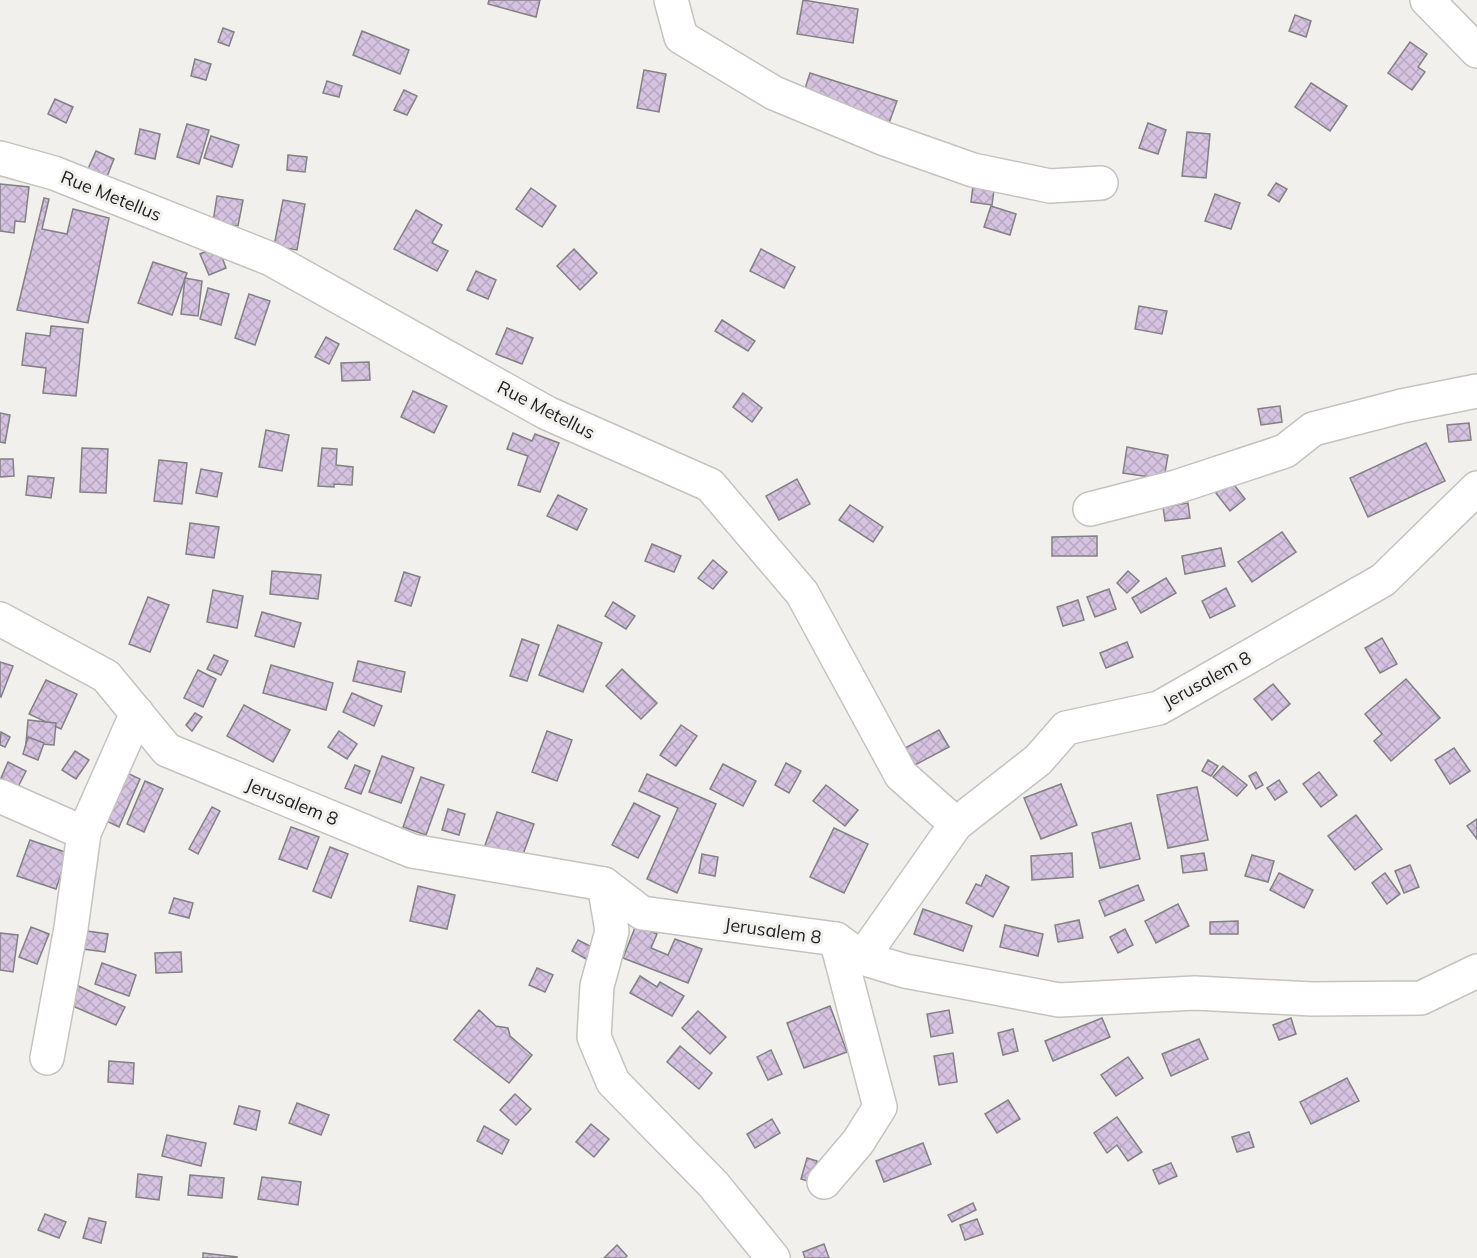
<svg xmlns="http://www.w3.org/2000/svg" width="1477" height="1258" viewBox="0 0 1477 1258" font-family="Mulish,sans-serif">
	<defs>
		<pattern id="building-cross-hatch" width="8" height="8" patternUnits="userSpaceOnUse" patternTransform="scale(1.5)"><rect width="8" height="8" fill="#d6c3e1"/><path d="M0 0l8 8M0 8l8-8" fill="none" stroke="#b7a7c1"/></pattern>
	</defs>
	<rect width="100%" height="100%" fill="#f1f0ec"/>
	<g fill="url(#building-cross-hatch)" stroke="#828183" stroke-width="1.5">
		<path d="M489 0H540L536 17 488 4Z"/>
		<path d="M803 0 858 9 853 43 797 34Z"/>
		<path d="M1295 15 1311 21 1306 37 1289 31Z"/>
		<path d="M223 28 234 32 229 46 218 42Z"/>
		<path d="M362 31 409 50 400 74 353 55Z"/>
		<path d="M1410 42 1427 54 1418 67 1425 72 1412 90 1388 73Z"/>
		<path d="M195 59 211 64 206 80 191 76Z"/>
		<path d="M644 70 666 74 659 112 637 108Z"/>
		<path d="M810 73 897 101 889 123 803 95Z"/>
		<path d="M327 81 342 86 339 97 323 93Z"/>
		<path d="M1311 83 1347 106 1330 131 1295 107Z"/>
		<path d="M404 90 417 96 407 115 394 110Z"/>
		<path d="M55 99 73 107 66 123 48 114Z"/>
		<path d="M1148 123 1166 130 1158 154 1139 148Z"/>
		<path d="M187 124 209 130 199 164 177 157Z"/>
		<path d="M140 129 160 134 155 159 135 154Z"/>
		<path d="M1187 132 1210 134 1206 178 1182 176Z"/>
		<path d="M211 136 239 145 232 167 204 158Z"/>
		<path d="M96 151 114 159 106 179 87 171Z"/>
		<path d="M288 155 307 157 305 172 287 170Z"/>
		<path d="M1276 183 1287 189 1279 202 1268 195Z"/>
		<path d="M0 184 29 187 25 222 15 221 14 233 0 231Z"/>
		<path d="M973 186 994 190 992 205 971 202Z"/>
		<path d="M531 188 556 206 542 227 516 209Z"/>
		<path d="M1215 194 1240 203 1231 229 1205 221Z"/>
		<path d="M217 196 243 200 238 226 213 222Z"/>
		<path d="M44 198 49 199 42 229 67 234 73 209 109 218 88 323 17 310Z"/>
		<path d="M283 200 305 204 297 250 274 246Z"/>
		<path d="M991 206 1016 214 1010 235 984 227Z"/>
		<path d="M416 210 442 225 432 243 448 251 437 271 394 249Z"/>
		<path d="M218 246 226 268 209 275 200 254Z"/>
		<path d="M574 249 597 273 580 290 557 266Z"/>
		<path d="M761 249 795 267 784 288 750 271Z"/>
		<path d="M153 262 187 273 172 315 138 303Z"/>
		<path d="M476 271 496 280 488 299 467 290Z"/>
		<path d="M185 278 202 281 198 316 181 314Z"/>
		<path d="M208 288 229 294 221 325 200 319Z"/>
		<path d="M249 294 270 301 255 345 235 338Z"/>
		<path d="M1139 306 1167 311 1162 334 1135 329Z"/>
		<path d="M722 320 755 341 748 351 715 331Z"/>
		<path d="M51 326 83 329 76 396 43 393 46 368 22 365 26 333 50 336Z"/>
		<path d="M507 328 533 338 522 364 496 354Z"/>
		<path d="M326 337 339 344 329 364 315 357Z"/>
		<path d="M369 362 370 380 342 381 341 363Z"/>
		<path d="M413 391 447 406 434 433 401 417Z"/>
		<path d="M743 393 762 408 752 422 733 407Z"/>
		<path d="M1280 406 1282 422 1261 425 1258 409Z"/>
		<path d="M0 413 10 415 5 443 0 442Z"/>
		<path d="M1469 423 1471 440 1449 442 1447 425Z"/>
		<path d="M266 430 289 435 282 471 259 467Z"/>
		<path d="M513 433 532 441 535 434 559 443 540 492 518 485 528 456 507 449Z"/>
		<path d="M1426 443 1445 481 1368 517 1350 478Z"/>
		<path d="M1127 447 1168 455 1164 479 1123 473Z"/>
		<path d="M82 448 108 449 106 493 80 492Z"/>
		<path d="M322 448 337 449 336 465 353 467 352 485 334 484V487L318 486Z"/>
		<path d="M0 459H13L14 476 0 477Z"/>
		<path d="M159 460 187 463 182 504 154 501Z"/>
		<path d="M201 469 222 473 217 497 196 493Z"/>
		<path d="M28 476 54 478 51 498 26 495Z"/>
		<path d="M797 479 810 504 779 520 766 496Z"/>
		<path d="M1231 481 1245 499 1230 511 1216 493Z"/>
		<path d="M558 495 587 509 577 530 547 516Z"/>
		<path d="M1188 503 1190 518 1165 521 1163 507Z"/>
		<path d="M850 505 883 527 873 542 839 520Z"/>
		<path d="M190 523 219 527 214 558 186 554Z"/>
		<path d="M1282 532 1296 552 1252 582 1238 562Z"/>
		<path d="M1097 536V556H1052V537Z"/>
		<path d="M652 544 681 556 674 572 645 561Z"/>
		<path d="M1221 548 1225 566 1185 574 1182 556Z"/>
		<path d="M713 560 727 572 713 589 698 578Z"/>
		<path d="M272 571 321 575 318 599 270 594Z"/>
		<path d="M1128 571 1139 581 1127 593 1117 583Z"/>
		<path d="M404 572 420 577 411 606 395 601Z"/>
		<path d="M1166 578 1176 593 1141 613 1132 598Z"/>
		<path d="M1226 588 1235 606 1210 618 1202 601Z"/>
		<path d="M1109 589 1116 609 1095 617 1087 597Z"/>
		<path d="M213 590 243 596 237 628 207 622Z"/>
		<path d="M148 597 169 605 150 652 129 644Z"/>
		<path d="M1078 600 1084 620 1063 626 1057 607Z"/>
		<path d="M613 602 635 616 626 629 605 616Z"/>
		<path d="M262 612 301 623 294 647 255 636Z"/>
		<path d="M558 625 602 643 583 692 539 675Z"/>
		<path d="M1382 638 1397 664 1380 673 1365 648Z"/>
		<path d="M522 639 539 645 527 681 510 676Z"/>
		<path d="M1127 642 1133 657 1106 668 1100 653Z"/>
		<path d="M214 655 228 661 221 675 207 669Z"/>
		<path d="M358 661 405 672 401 692 353 681Z"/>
		<path d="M0 662 13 666 1 697H0Z"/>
		<path d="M271 665 333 683 326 710 263 693Z"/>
		<path d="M622 669 657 703 641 719 606 686Z"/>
		<path d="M198 670 216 679 203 707 184 698Z"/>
		<path d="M1406 679 1440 718 1391 761 1374 741 1382 734 1365 714Z"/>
		<path d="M46 680 77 694 61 729 29 714Z"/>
		<path d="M1273 684 1290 704 1272 720 1254 699Z"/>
		<path d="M352 693 382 706 374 726 343 712Z"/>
		<path d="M244 705 290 730 273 762 227 736Z"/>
		<path d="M195 713 202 717 192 731 186 725Z"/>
		<path d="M28 720 56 723 54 745 26 743Z"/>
		<path d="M681 725 697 736 676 766 660 755Z"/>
		<path d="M939 730 949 747 913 766 903 749Z"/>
		<path d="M339 731 357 744 347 759 328 747Z"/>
		<path d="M547 731 572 740 557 781 532 772Z"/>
		<path d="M1 732 10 737 5 747 0 745Z"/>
		<path d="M28 737 44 743 38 760 23 754Z"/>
		<path d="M1454 748 1470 771 1450 784 1435 760Z"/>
		<path d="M75 751 89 760 76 779 62 770Z"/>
		<path d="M382 756 414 768 401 803 369 792Z"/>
		<path d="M1208 760 1218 766 1211 776 1202 771Z"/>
		<path d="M8 762 26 771 18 787 1 778Z"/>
		<path d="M786 763 801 771 789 793 775 785Z"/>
		<path d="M723 764 756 781 743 806 710 789Z"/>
		<path d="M355 765 370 771 361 794 345 788Z"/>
		<path d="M1223 766 1247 785 1237 796 1213 777Z"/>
		<path d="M123 771 140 779 119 827 102 819Z"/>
		<path d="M1256 772 1263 785 1256 789 1249 776Z"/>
		<path d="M1319 772 1337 795 1321 807 1303 784Z"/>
		<path d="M647 774 716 804 677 893 647 879 678 808 639 791Z"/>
		<path d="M421 777 444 785 426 835 403 827Z"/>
		<path d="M1279 780 1287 792 1275 800 1267 788Z"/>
		<path d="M145 781 163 789 144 832 127 824Z"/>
		<path d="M1061 784 1077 825 1041 839 1024 798Z"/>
		<path d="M826 785 858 810 845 826 813 801Z"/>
		<path d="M1197 787 1208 840 1168 848 1157 795Z"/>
		<path d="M634 803 660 816 638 858 612 845Z"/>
		<path d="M212 807 220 811 198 854 189 849Z"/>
		<path d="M448 809 465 814 459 835 442 830Z"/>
		<path d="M497 812 534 824 521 860 484 848Z"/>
		<path d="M1356 815 1382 849 1355 870 1328 836Z"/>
		<path d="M1477 819V839L1467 826Z"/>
		<path d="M1131 823 1140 859 1100 868 1092 833Z"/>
		<path d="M291 827 319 837 307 869 279 859Z"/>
		<path d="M834 828 868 844 844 893 810 877Z"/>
		<path d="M30 840 68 853 56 889 17 876Z"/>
		<path d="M330 847 348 854 331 898 313 891Z"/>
		<path d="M1072 853 1073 877 1032 880 1031 856Z"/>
		<path d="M1204 853 1207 870 1183 873 1181 856Z"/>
		<path d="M702 854 718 857 715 876 699 873Z"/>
		<path d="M1252 855 1274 861 1268 882 1245 876Z"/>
		<path d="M1410 865 1419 887 1404 893 1395 871Z"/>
		<path d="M1279 873 1313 890 1304 908 1270 890Z"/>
		<path d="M1385 873 1400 894 1387 904 1372 883Z"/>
		<path d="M986 875 1009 887 993 917 966 903 976 884 981 886Z"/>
		<path d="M1138 885 1144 900 1105 916 1099 901Z"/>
		<path d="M418 886 455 895 447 929 410 921Z"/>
		<path d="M174 898 193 903 189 918 169 913Z"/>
		<path d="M1178 904 1189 926 1156 943 1145 921Z"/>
		<path d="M923 909 972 926 963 951 914 934Z"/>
		<path d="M1079 920 1083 938 1058 942 1055 925Z"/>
		<path d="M1238 921V934H1210V922Z"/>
		<path d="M636 925 657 934 651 948 668 955 675 939 702 949 688 983 623 958Z"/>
		<path d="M1005 925 1043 934 1038 956 1000 947Z"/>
		<path d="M31 927 49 934 37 964 19 957Z"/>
		<path d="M1125 929 1133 945 1118 953 1110 937Z"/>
		<path d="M87 931 108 934 105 952 83 949Z"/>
		<path d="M0 933 18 935 13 972 0 970Z"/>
		<path d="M578 940 592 947 586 959 572 951Z"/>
		<path d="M181 952 182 972 156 973 155 953Z"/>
		<path d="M102 963 136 975 129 996 95 984Z"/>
		<path d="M537 968 553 975 545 992 529 985Z"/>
		<path d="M640 976 657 987 660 982 684 996 672 1016 630 993Z"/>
		<path d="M74 984 125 1007 116 1025 66 1003Z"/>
		<path d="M830 1006 847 1052 804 1068 787 1023Z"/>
		<path d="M479 1010 496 1026 508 1028 510 1036 532 1055 509 1083 454 1040Z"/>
		<path d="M949 1010 953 1033 931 1037 927 1014Z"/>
		<path d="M698 1011 726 1037 710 1054 682 1028Z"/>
		<path d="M1102 1018 1110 1037 1053 1061 1045 1041Z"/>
		<path d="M1291 1018 1296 1034 1279 1040 1273 1025Z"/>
		<path d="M1013 1029 1018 1051 1003 1055 998 1033Z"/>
		<path d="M1199 1039 1208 1059 1171 1076 1162 1054Z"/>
		<path d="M680 1046 712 1073 699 1089 667 1062Z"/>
		<path d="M771 1050 782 1074 768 1080 757 1057Z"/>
		<path d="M953 1053 957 1082 939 1085 934 1056Z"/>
		<path d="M1128 1057 1143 1078 1116 1096 1101 1075Z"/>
		<path d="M109 1061 134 1063 133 1084 108 1082Z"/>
		<path d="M1347 1078 1359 1101 1311 1124 1300 1102Z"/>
		<path d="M515 1094 531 1109 516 1125 500 1110Z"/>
		<path d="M1008 1100 1020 1119 997 1133 985 1114Z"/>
		<path d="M297 1103 329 1115 321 1135 289 1123Z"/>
		<path d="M239 1106 260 1111 256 1130 234 1124Z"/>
		<path d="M1117 1117 1142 1152 1128 1161 1117 1145 1107 1153 1094 1133Z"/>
		<path d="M772 1119 780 1133 755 1148 747 1134Z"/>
		<path d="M591 1124 609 1139 594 1157 576 1142Z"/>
		<path d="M484 1126 509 1140 502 1154 477 1141Z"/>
		<path d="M1249 1132 1254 1147 1237 1152 1232 1137Z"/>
		<path d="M167 1135 206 1143 201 1166 162 1156Z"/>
		<path d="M923 1143 931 1164 884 1182 876 1161Z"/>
		<path d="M807 1158 817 1161 811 1182 801 1179Z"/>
		<path d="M1171 1163 1177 1176 1159 1184 1153 1170Z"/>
		<path d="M138 1174 162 1177 159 1200 136 1197Z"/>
		<path d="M190 1175 224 1178 222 1198 188 1195Z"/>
		<path d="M262 1177 301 1182 298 1205 258 1199Z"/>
		<path d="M973 1203 976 1210 952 1222 948 1215Z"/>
		<path d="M45 1214 66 1222 59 1238 38 1230Z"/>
		<path d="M89 1218 106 1222 101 1243 83 1238Z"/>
		<path d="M977 1219 983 1234 965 1240 960 1225Z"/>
		<path d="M824 1244 829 1258H805L803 1252Z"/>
		<path d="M617 1245 627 1256 625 1258H604Z"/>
		<path d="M203 1253 237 1257V1258H203Z"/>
	</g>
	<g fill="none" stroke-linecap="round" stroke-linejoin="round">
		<g stroke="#c4c3bf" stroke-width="36">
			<g id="minor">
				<path d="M671 0 681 37 774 93 885 139 973 170 1050 186 1101 183"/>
				<path d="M1427 0 1477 51"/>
				<path d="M0 158 54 173 271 259 547 413 710 485 802 593 901 775 956 824"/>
				<path d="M1090 509 1176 487 1285 451 1313 429 1402 406 1477 391"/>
				<path d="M0 619 106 676 167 750 412 851 604 884 642 913 836 939 862 958 956 824 1038 760 1066 728 1159 708 1383 580 1477 488"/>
				<path d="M0 796 84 833"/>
				<path d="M604 884 612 931 597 986 594 1037 613 1082 713 1184 773 1258"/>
				<path d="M862 958 905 971 1059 1000 1195 993 1312 999 1421 998 1477 971"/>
				<path d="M47 1058 71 928 84 833 137 713"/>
				<path d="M824 1182 858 1142 880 1107 836 939"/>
			</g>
		</g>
		<use href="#minor" stroke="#fff" stroke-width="33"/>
	</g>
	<g text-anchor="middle" stroke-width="6" stroke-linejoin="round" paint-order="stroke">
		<g font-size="18" fill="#1f1f1e" stroke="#f1f0ec">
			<text transform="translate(111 196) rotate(22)" y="6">Rue Metellus</text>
			<text transform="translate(546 410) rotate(27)" y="6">Rue Metellus</text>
			<text transform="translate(1207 680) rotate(-29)" y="6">Jerusalem 8</text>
			<text transform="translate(292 802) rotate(22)" y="6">Jerusalem 8</text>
			<text transform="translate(773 931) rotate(8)" y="6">Jerusalem 8</text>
		</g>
	</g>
</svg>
